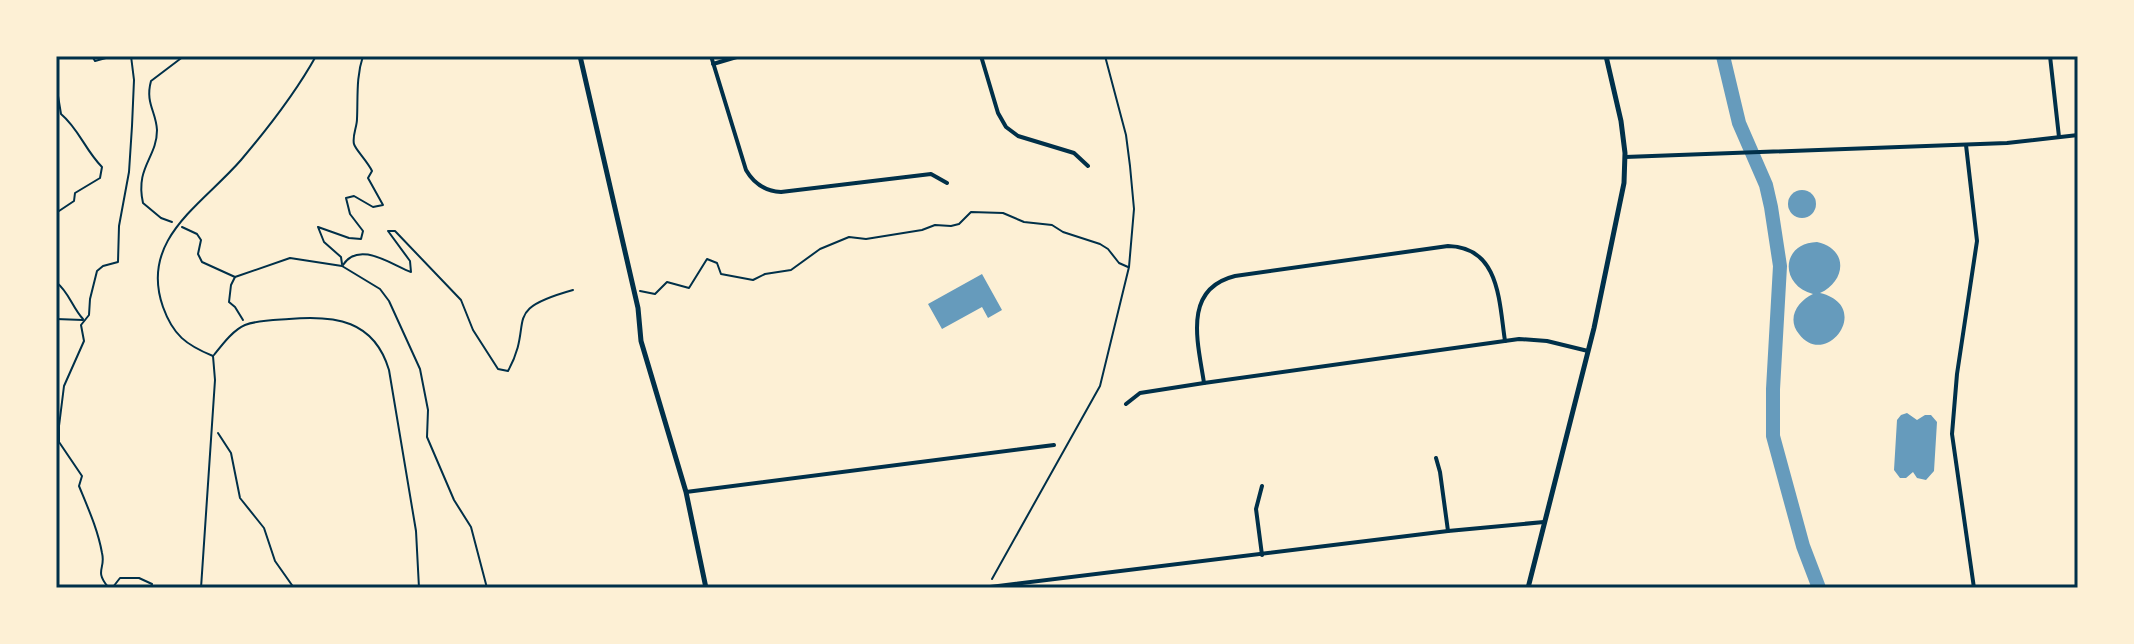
<svg xmlns="http://www.w3.org/2000/svg" width="2134" height="644" viewBox="0 0 2134 644" font-family="'Asap Condensed',sans-serif">
	<rect width="100%" height="100%" fill="#fdf0d5"/>
	<g fill="#669bbc">
		<circle cx="1802" cy="204" r="14"/>
		<path d="M1817 242C1849 249 1846 281 1820 293 1874 306 1826 370 1799 334 1786 318 1798 301 1813 294 1779 285 1781 243 1817 242Z"/>
		<path d="M982 274 1002 310 988 318 982 307 942 329 928 304Z"/>
		<path d="M1907 413 1917 420 1925 415H1931L1937 422 1934 471 1926 480 1917 478 1913 472 1906 478H1900L1894 470 1897 420 1901 415Z"/>
	</g>
	<g fill="none" stroke-linecap="round" stroke-linejoin="round">
		<path stroke="#669bbc" stroke-width="14" d="M1723 56 1739 123 1766 185 1771 207 1780 266 1773 389V436L1803 546 1819 588"/>
		<g stroke="#003049" stroke-width="2">
			<path d="M92 56 95 61 113 56"/>
			<path d="M131 56 134 80 132 126 129 172 119 226 118 262 103 266 97 271 90 299 89 315 81 325 84 341 64 386 59 426V442L82 476 79 486C88 508 98 530 102 553 106 569 94 570 108 587H113L120 578H139L152 584 151 588"/>
			<path d="M56 84 61 114C79 129 85 150 102 167L100 178 75 193 74 201 56 213"/>
			<path d="M172 222 161 218 143 203C135 167 157 158 157 130 156 111 145 103 151 81L184 56"/>
			<path d="M182 227 197 234 201 240 198 254 202 262 235 277 290 258 342 266 380 289 389 301 420 369 428 410 427 437 454 500 471 527 487 588"/>
			<path d="M342 264 341 257 324 242 318 227 349 238 361 239 363 231 350 214 346 198 354 196 373 207 383 205 368 178 372 171C368 162 355 149 354 144 352 136 357 127 357 119 358 97 356 77 363 56"/>
			<path d="M343 265C359 240 392 265 411 272L410 261 388 231H395L461 300 473 330 498 369 508 371C536 320 498 311 573 290"/>
			<path d="M235 277 231 285 229 302 235 307 243 320"/>
			<path d="M56 282C69 292 72 307 83 319"/>
			<path d="M640 291 655 294 667 282 689 288 707 259 717 263 721 274 753 280 765 274 791 270 820 249 849 237 866 239 922 230 935 225 951 226 959 224 971 212 1003 213 1024 222 1052 225 1063 232 1100 244 1108 249 1119 263 1128 267"/>
			<path d="M56 319 83 320"/>
			<path d="M218 433 231 453 240 498 264 528 275 561 294 588"/>
			<path d="M992 579 1100 386 1129 267 1134 209 1130 166 1126 135 1105 56"/>
		</g>
		<g stroke="#003049" stroke-width="2">
			<path d="M214 355C222 345 233 330 245 325 258 320 275 320 289 319 335 315 374 320 389 370L416 531 419 588"/>
			<path d="M201 588 215 380 213 356C186 345 173 335 163 307 139 239 202 205 241 160 269 127 295 94 316 56"/>
		</g>
		<g stroke="#003049" stroke-width="4">
			<path d="M711 56 746 170C754 184 765 191 781 192L931 174 947 183"/>
			<path d="M981 56 998 113 1006 127 1018 136 1074 153 1088 166"/>
			<path d="M2050 56 2059 137"/>
			<path d="M713 64 740 56"/>
			<path d="M1966 145 1977 241 1957 374 1952 434 1974 588"/>
			<path d="M1625 157 2007 143 2078 135"/>
			<path d="M1204 383C1198 343 1182 289 1235 276L1448 246C1500 247 1499 302 1505 341"/>
			<path d="M1126 404 1140 393 1204 383 1519 339 1547 341 1588 351"/>
			<path d="M1436 458 1440 472 1448 531"/>
			<path d="M686 492 1054 445"/>
			<path d="M1262 555 1256 509 1262 486"/>
			<path d="M982 588 1448 531 1544 522"/>
		</g>
		<path stroke="#003049" stroke-width="5" d="M1528 588 1594 328 1624 183 1625 153 1621 121 1606 56"/>
		<path stroke="#003049" stroke-width="5" d="M580 56 638 308 641 341 686 492 706 588"/>
	</g>
	<rect width="2134" height="644" fill="none" stroke="#fdf0d5" stroke-width="116"/>
	<rect x="58" y="58" width="2018" height="528" fill="none" stroke="#003049" stroke-width="3"/>
</svg>
